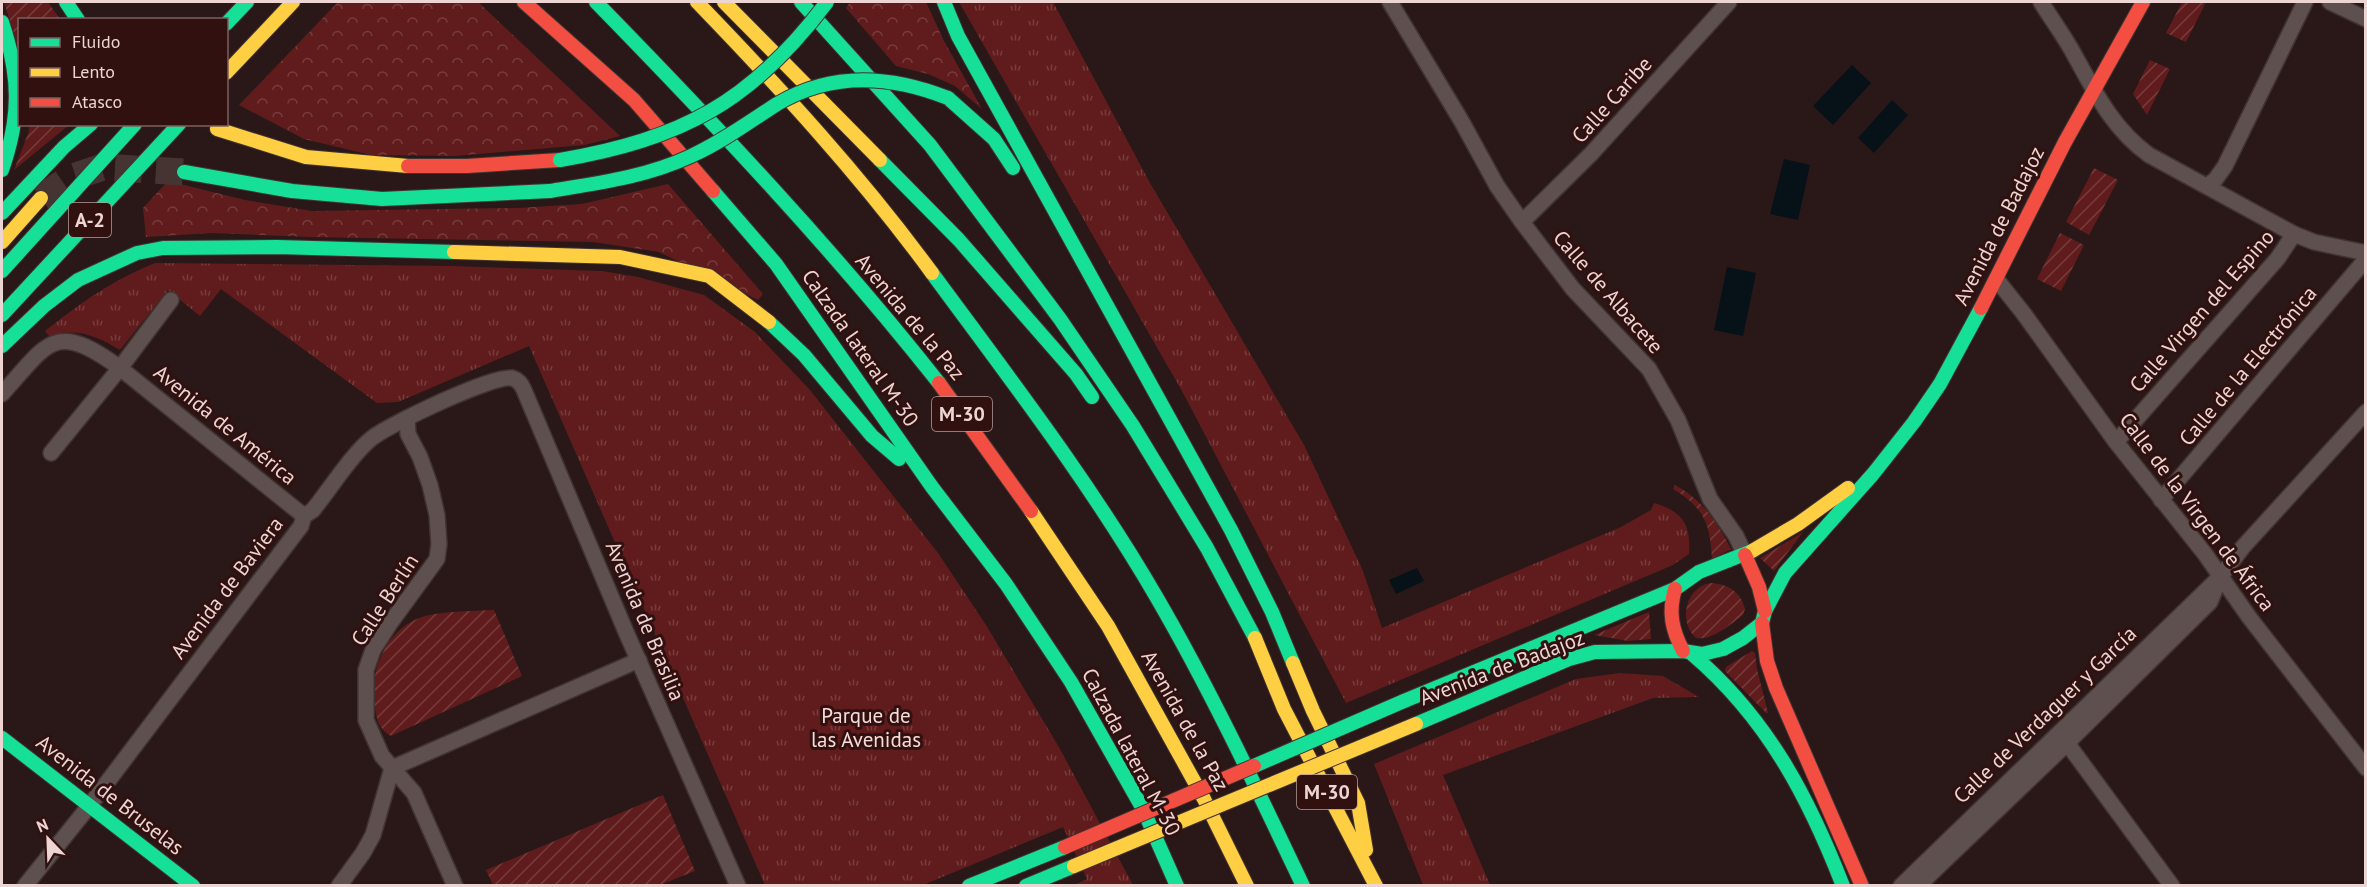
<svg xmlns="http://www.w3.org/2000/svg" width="2367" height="887" viewBox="0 0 2367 887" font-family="'PT Sans',sans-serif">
	<defs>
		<pattern id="forest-crowns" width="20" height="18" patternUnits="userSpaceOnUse" patternTransform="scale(1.5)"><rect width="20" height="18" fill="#601c1c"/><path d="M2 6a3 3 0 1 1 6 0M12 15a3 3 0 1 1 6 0" fill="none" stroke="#773c3c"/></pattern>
		<pattern id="park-tufts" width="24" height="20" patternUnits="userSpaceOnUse" patternTransform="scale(1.5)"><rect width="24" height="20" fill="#601c1c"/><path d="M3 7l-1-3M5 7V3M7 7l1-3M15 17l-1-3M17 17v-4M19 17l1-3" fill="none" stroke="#773c3c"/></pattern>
		<pattern id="garden-furrows" width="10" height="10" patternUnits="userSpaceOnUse" patternTransform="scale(1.5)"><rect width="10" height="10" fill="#601c1c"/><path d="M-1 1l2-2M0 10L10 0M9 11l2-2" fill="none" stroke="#773c3c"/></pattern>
	</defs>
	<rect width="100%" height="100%" fill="#291817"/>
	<g fill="url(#forest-crowns)">
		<path d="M338 2H478L620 136 585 145 455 156 371 155 304 139 239 105Z"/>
		<path d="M850 2H926L944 41 982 109 955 86 928 74 896 66 846 8Z"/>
		<path d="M168 181 245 200 312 211 518 208 582 204 668 184 763 294 758 300 659 252 593 242 309 237 212 233 146 237 143 208Z"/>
	</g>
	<g fill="url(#park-tufts)">
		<path d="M959 2H1053L1150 183 1304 445 1363 571 1382 628 1621 527 1651 510 1654 503C1683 512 1691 524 1689 554L1673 565 1346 703 1182 391Z"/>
		<path d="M155 263 451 266 602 271 638 277 704 295 755 332 810 390 938 553 986 625 1060 749 1133 885H1074L1087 879 1063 827 923 885H765L529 346 398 402 377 403 221 289 200 316 168 290 120 350C97 336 77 327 49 336L45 331C82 302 111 281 155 263Z"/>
		<path d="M1620 673 1663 676 1699 697 1653 698 1443 775 1490 885H1423L1374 764 1576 679Z"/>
	</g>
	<g fill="url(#garden-furrows)">
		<path d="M4 2H48L60 19 20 20 19 50Z"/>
		<path d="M2182 2H2206L2186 42 2166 33Z"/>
		<path d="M2150 60 2170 69 2147 115 2133 94Z"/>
		<path d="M29 125H69L14 170 29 131Z"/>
		<path d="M2094 168 2118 180 2089 235 2066 222Z"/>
		<path d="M2060 233 2084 245 2061 291 2037 279Z"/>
		<path d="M1675 485C1703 500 1717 522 1731 549L1712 559C1710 523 1704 508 1673 489Z"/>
		<path d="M1803 532 1774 571 1760 558Z"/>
		<path d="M1711 583C1728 584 1741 592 1745 609L1743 615C1731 624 1712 641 1696 638 1678 622 1685 587 1711 583Z"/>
		<path d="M494 610 522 676 391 736C377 729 376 715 374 701 370 664 391 623 429 615 450 611 472 611 494 610Z"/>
		<path d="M1649 612 1651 639 1628 641 1594 635Z"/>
		<path d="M1752 651 1755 653 1757 669 1768 713H1766L1725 671 1726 667Z"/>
		<path d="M663 795 695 871 660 885H493L486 870Z"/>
	</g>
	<g fill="#071118">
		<path d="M1852 65 1871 83 1833 125 1813 106Z"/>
		<path d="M1892 100 1908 115 1874 153 1858 138Z"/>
		<path d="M1784 159 1810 165 1798 220 1770 214Z"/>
		<path d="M1727 267 1756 273 1743 336 1714 330Z"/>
		<path d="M1417 568 1424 581 1396 594 1389 580Z"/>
	</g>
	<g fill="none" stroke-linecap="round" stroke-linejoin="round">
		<path stroke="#463433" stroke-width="27" stroke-dasharray="27 14" stroke-linecap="butt" d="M41 198 70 178 103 167 184 172"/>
		<g stroke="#413331" stroke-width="18">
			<g id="street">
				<path d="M1390 2 1462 122 1497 186 1522 222 1573 289 1649 369 1678 420 1710 499 1736 536 1745 555"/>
				<path d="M2041 2C2052 20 2065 37 2075 56 2096 94 2113 129 2149 155L2294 234 2314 242 2366 253"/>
				<path d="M2330 2 2366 19"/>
				<path d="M2207 186 2215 180 2225 166 2305 2"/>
				<path d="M1522 222 1591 154 1729 2"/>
				<path d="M1997 280 2024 314 2116 442 2205 554 2249 617 2366 768"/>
				<path d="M2 394C49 342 54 320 120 368L304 516"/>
				<path d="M407 418 408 434 420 457 430 485 437 515 439 544 437 559 391 622 373 650 366 670V720L382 756 414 793 455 886"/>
				<path d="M2116 442 2278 258 2294 234"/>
				<path d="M51 453 120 368 171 300"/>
				<path d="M2161 500 2366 259"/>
				<path d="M2060 738 2067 743 2172 886"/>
				<path d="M392 768 639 660"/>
				<path d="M25 886 90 805 301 526 304 516 313 510C330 489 352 454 372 438 390 424 492 375 512 378 519 380 522 385 524 390L626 632 738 886"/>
				<path d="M339 886 363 853 373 835 392 768"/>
				<path d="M1901 886 2220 577 2243 547 2366 412"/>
				<path d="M1918 886 2058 752 2210 602 2219 580"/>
			</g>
		</g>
		<g stroke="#413331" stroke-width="16">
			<g id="fast">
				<path d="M66 2 78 20"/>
				<path d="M596 2C715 124 833 249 939 383"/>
				<path d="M801 2 930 145 1060 319 1133 426 1207 548 1255 638"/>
				<path d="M944 2 958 36 1231 530 1272 612 1293 663"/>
				<path d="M2 22C20 76 21 116 2 170"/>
				<path d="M226 24 247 2"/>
				<path d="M948 98 994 139 1013 168"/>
				<path d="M880 160 959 240 1076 374 1092 397"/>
				<path d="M184 172 292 191 382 199 550 191"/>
				<path d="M713 191 776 264 932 487 1006 584 1071 682 1143 809 1177 886"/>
				<path d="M2 213 64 147 91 124"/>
				<path d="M2 271 135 124"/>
				<path d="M932 273C1010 379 1091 484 1157 598 1211 691 1257 789 1303 886"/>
				<path d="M2 315 179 124"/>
				<path d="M769 322 804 355 872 436 899 459"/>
				<path d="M2 346 44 306 78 280 137 253 163 248 277 247 454 252"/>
				<path d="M1692 654C1767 718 1808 796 1843 886"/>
				<path d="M1404 701 1675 589 1699 572 1752 551"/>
				<path d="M1416 724 1569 659 1595 652 1683 651 1702 654 1723 649 1743 638 1762 623 1765 611 1785 573 1873 474 1914 422 1940 384 1981 308"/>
				<path d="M2 738 193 886"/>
				<path d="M969 886 1065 847"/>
				<path d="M1026 886 1074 866"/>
			</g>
		</g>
		<g stroke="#413331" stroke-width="16">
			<g id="slow">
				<path d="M697 2C780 88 861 176 932 273"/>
				<path d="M724 2 880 160"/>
				<path d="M226 73 293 2"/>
				<path d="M217 129 306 157 408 166"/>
				<path d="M2 242 41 198"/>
				<path d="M454 252 620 257 709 276 769 322"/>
				<path d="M1031 511 1108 626 1204 799 1247 886"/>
				<path d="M1752 551 1798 524 1848 488"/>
				<path d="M1255 638 1284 709 1376 886"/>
				<path d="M1293 663 1313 711 1358 803 1366 850"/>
			</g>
		</g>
		<g stroke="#413331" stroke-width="16">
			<g id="jam">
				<path d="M524 2 634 100 713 191"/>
				<path d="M408 166H467L560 160"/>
				<path d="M1981 308 2065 142 2143 2"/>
				<path d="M939 383 1031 511"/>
				<path d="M1745 555 1759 587 1765 611"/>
				<path d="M1675 589C1668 612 1672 630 1683 651"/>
				<path d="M1762 623 1767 661 1776 688 1862 886"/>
			</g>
		</g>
		<use href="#street" stroke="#5e504f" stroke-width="15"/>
		<use href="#fast" stroke="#16e098" stroke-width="14"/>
		<use href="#slow" stroke="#ffcf43" stroke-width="14"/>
		<use href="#jam" stroke="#f24e42" stroke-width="14"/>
		<g stroke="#413331" stroke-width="16" stroke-linecap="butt">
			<g id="fast-bridge">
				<path d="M560 160C682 139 752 102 827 2"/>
				<path d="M550 191C599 183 646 177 691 156 722 142 749 122 777 104 832 71 890 75 948 98"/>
				<path d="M1254 766 1404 701"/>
			</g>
		</g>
		<g stroke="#413331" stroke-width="16" stroke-linecap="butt">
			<path id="slow-bridge" d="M1074 866 1416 724"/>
		</g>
		<g stroke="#413331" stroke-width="16" stroke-linecap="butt">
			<path id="jam-bridge" d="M1065 847 1254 766"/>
		</g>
		<use href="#fast-bridge" stroke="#16e098" stroke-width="14"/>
		<use href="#slow-bridge" stroke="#ffcf43" stroke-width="14"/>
		<use href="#jam-bridge" stroke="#f24e42" stroke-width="14"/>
	</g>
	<g text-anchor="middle" stroke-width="6" stroke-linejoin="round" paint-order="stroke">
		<g fill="#301110" stroke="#b49a98" stroke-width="1.5">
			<rect x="69" y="203" width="42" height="34" rx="4.5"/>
			<rect x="932" y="397" width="60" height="34" rx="4.5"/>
			<rect x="1297" y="775" width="60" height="34" rx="4.5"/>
		</g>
		<g font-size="20" font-weight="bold" fill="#ecd5d3">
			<text x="90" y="227">A-2</text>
			<text x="962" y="421">M-30</text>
			<text x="1327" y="799">M-30</text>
		</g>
		<g font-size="21" fill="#ecd5d3" stroke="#301110">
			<text transform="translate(1612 100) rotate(-48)" y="7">Calle Caribe</text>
			<text transform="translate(1999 226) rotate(-63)" y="7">Avenida de Badajoz</text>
			<text transform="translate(1608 292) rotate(49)" y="7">Calle de Albacete</text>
			<text transform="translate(2202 311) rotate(-49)" y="7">Calle Virgen del Espino</text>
			<text transform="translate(910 317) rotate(50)" y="7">Avenida de la Paz</text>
			<text transform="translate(860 348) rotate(55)" y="7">Calzada lateral M-30</text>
			<text transform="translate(2248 366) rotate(-50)" y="7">Calle de la Electrónica</text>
			<text transform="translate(225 425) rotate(39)" y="7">Avenida de América</text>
			<text transform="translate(2197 512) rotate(53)" y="7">Calle de la Virgen de África</text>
			<text transform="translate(227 588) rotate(-53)" y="7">Avenida de Baviera</text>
			<text transform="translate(385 600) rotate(-57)" y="7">Calle Berlín</text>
			<text transform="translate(645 621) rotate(67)" y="7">Avenida de Brasilia</text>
			<text transform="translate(1502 668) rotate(-21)" y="7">Avenida de Badajoz</text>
			<text transform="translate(2045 715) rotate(-44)" y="7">Calle de Verdaguer y García</text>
			<text transform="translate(1185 721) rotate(61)" y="7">Avenida de la Paz</text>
			<text transform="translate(1131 752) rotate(62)" y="7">Calzada lateral M-30</text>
			<text transform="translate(110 795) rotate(38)" y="7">Avenida de Bruselas</text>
		</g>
		<g font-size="21" fill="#f8dbd9" stroke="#301110">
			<text x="866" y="723">Parque de<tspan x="866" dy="24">las Avenidas</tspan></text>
		</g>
	</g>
	<rect width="2367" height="887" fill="none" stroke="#ecd5d3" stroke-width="6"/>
	<rect x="18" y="18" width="210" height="108" fill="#301110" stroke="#7b5f5e" stroke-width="1.5"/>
	<rect x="30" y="38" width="30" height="9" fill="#16e098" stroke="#7b5f5e" stroke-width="1.5"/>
	<text x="72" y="48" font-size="18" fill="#ecd5d3">Fluido</text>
	<rect x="30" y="68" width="30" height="9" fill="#ffcf43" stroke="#7b5f5e" stroke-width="1.5"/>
	<text x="72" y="78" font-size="18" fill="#ecd5d3">Lento</text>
	<rect x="30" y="98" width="30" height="9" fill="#f24e42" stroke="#7b5f5e" stroke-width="1.5"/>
	<text x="72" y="108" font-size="18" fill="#ecd5d3">Atasco</text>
	<g transform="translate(48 839) rotate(337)" stroke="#301110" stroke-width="4.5" paint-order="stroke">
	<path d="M0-4.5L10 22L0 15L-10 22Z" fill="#ecd5d3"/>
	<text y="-9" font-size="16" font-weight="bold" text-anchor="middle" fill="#ecd5d3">N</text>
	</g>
</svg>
